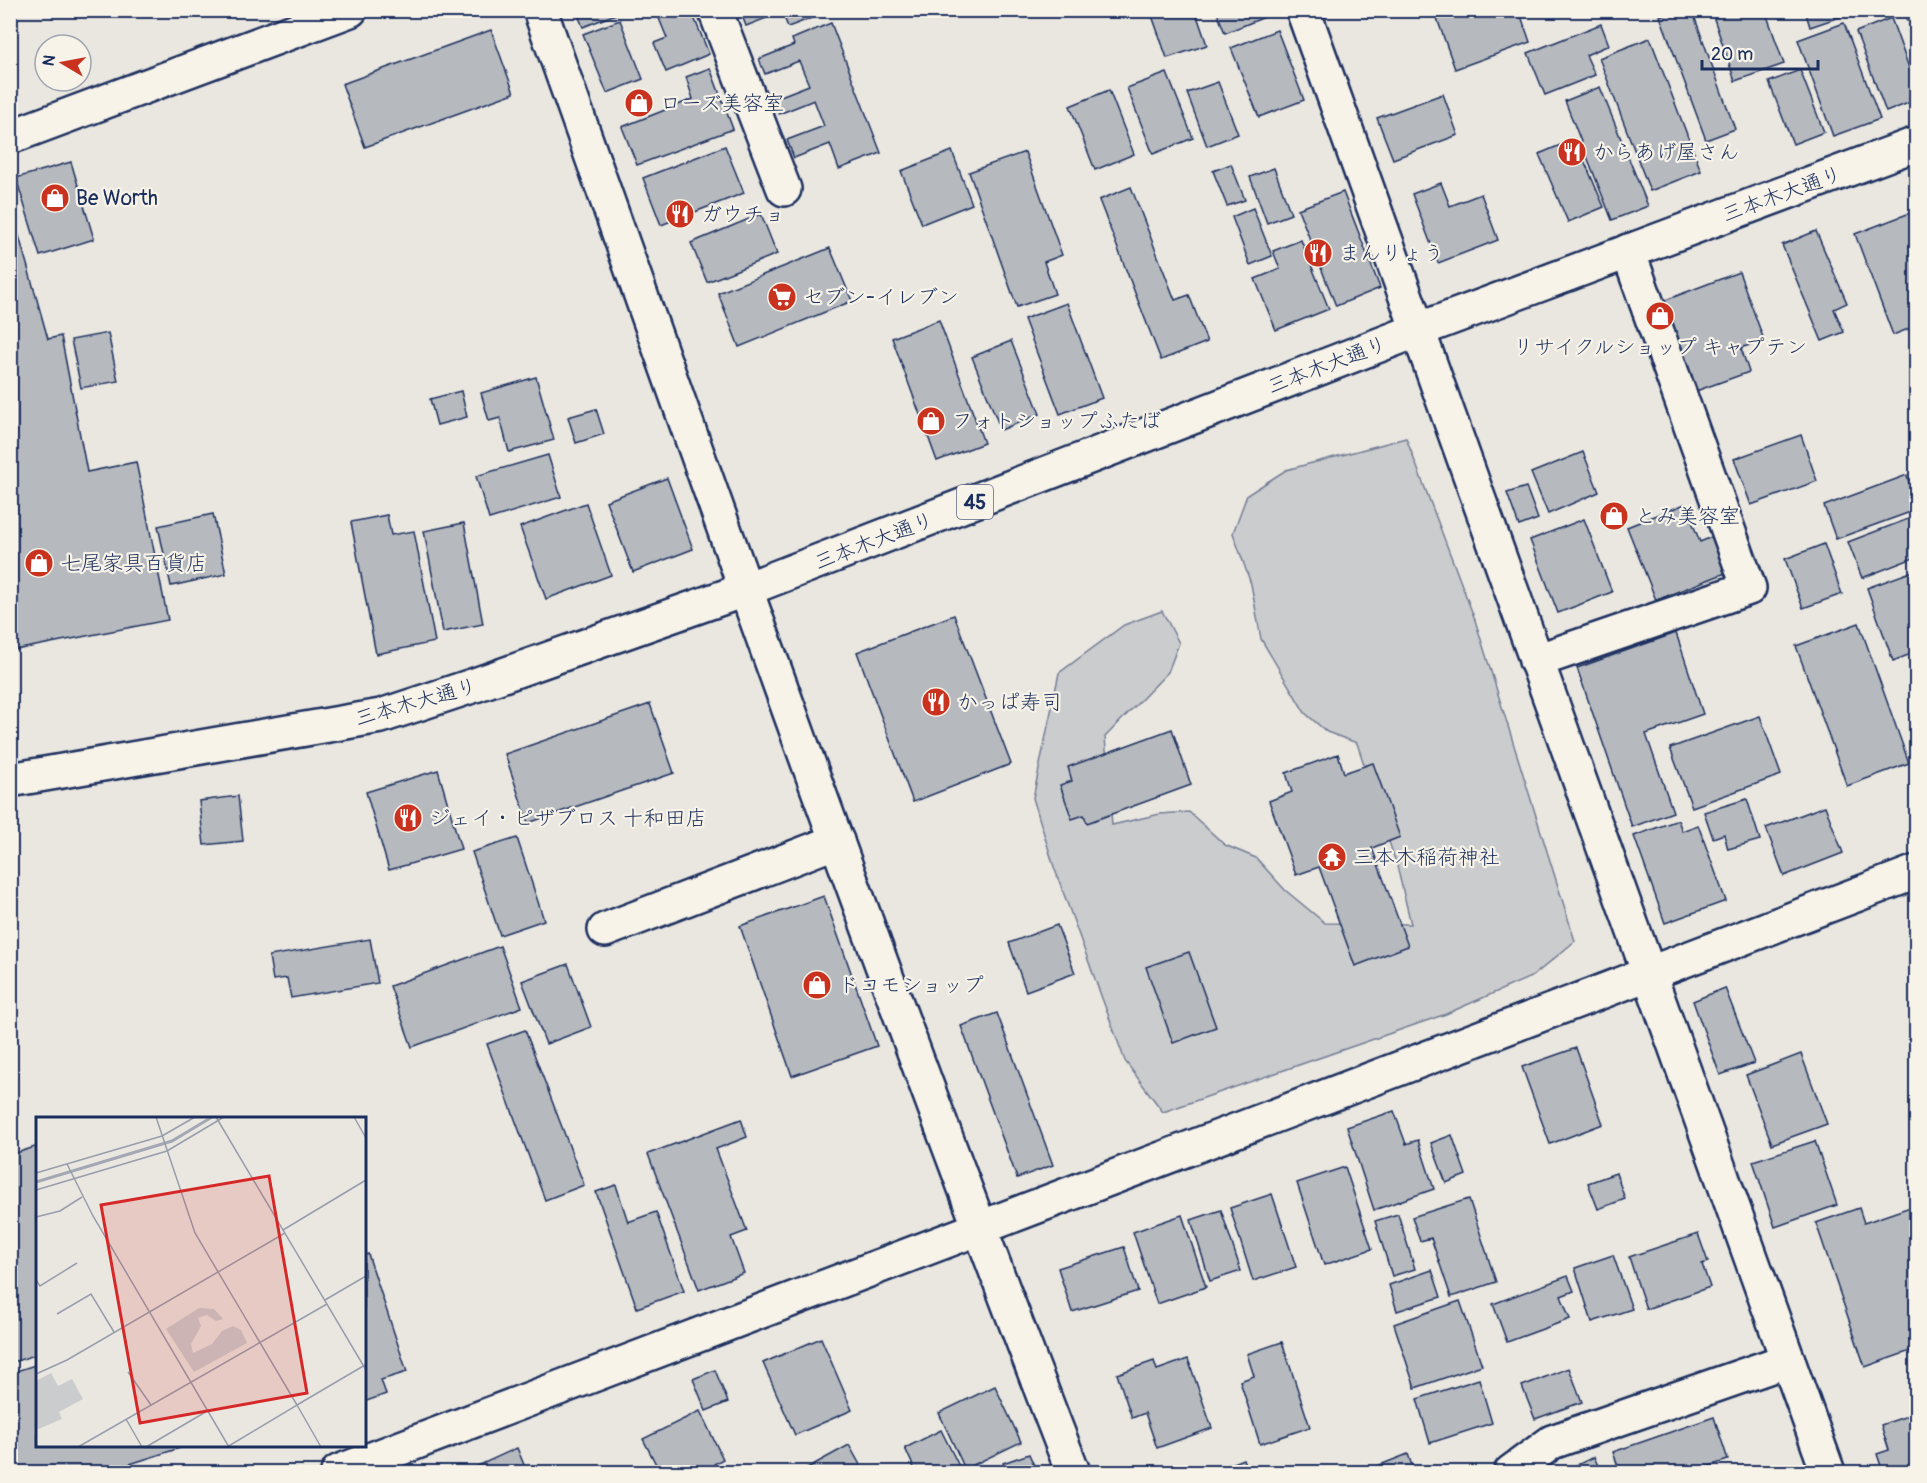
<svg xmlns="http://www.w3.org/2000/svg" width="1927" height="1483" viewBox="0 0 1927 1483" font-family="Pangolin,'Klee One',sans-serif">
	<rect width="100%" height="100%" fill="#eae7e0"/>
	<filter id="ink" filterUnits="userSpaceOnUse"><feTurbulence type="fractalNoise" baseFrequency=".0167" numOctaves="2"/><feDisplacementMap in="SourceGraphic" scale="12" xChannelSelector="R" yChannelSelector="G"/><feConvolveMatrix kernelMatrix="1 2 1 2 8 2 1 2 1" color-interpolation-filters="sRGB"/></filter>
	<g filter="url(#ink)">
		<path fill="#cbcccd" stroke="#737e96" stroke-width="1.5" d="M1406 438 1474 617 1575 941 1533 976 1446 1014 1163 1112 1125 1061 1054 867 1033 798 1059 673 1124 625 1162 611 1179 643 1168 672 1105 737 1112 825 1160 814 1189 812 1225 845 1256 858 1285 890 1325 923 1411 924 1397 866 1357 743 1327 732 1305 713 1261 639 1251 584 1233 533 1247 495 1286 470Z"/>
		<g fill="#b6babf" stroke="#1b2f5e" stroke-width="1.5">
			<path d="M576 10H620L621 12 583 27Z"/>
			<path d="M691 10 709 54 666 72 654 43 667 38 656 11Z"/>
			<path d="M740 10H830V11L788 27 782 12 746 26Z"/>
			<path d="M1150 10H1195L1207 45 1167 58Z"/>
			<path d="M1216 10H1270L1272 14 1225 33Z"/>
			<path d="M1434 10H1519L1530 42 1455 69Z"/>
			<path d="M1674 10H1692L1735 129 1706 140 1660 16Z"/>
			<path d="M1711 10H1765L1784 64 1735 81Z"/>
			<path d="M1805 10H1854V12L1810 27Z"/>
			<path d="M1903 10H1916V17L1907 21Z"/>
			<path d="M1891 18 1916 87V100L1886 112 1856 32Z"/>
			<path d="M620 20 643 79 607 93 583 34Z"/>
			<path d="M831 23 881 153 839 169 830 144 794 158 787 140 824 126 814 100 779 114 773 99 809 85 799 61 765 74 759 59 794 45 792 39Z"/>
			<path d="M1844 23 1880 119 1833 136 1798 40Z"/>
			<path d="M1601 24 1609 45 1586 55 1595 75 1545 95 1528 53Z"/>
			<path d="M1916 27V54L1908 31Z"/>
			<path d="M491 30 514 93 365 147 342 84Z"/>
			<path d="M1277 30 1304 100 1259 117 1231 48Z"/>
			<path d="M1650 38 1701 171 1650 191 1599 58Z"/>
			<path d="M710 68 733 129 637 165 622 127 693 99 686 77Z"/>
			<path d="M1800 70 1824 132 1793 144 1769 82Z"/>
			<path d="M1167 73 1193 138 1153 154 1127 88Z"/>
			<path d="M1218 82 1238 134 1207 146 1187 93Z"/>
			<path d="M1600 87 1648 206 1612 220 1565 101Z"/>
			<path d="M1109 90 1134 154 1095 170 1070 106Z"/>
			<path d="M1443 94 1458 135 1393 159 1377 118Z"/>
			<path d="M1575 139 1604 207 1568 222 1539 154Z"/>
			<path d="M725 146 744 193 661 225 643 178Z"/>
			<path d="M952 151 972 204 922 224 901 171Z"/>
			<path d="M1025 152 1062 255 1044 262 1055 294 1017 307 969 172Z"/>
			<path d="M71 162 94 239 40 256 16 178Z"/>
			<path d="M1231 164 1245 200 1227 206 1213 171Z"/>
			<path d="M1274 168 1291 214 1267 223 1250 177Z"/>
			<path d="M1441 183 1450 206 1481 194 1498 240 1438 263 1412 194Z"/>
			<path d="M1131 187 1175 300 1189 295 1207 342 1161 360 1099 200Z"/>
			<path d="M1343 192 1380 288 1336 306 1298 209Z"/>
			<path d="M10 204 48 339 61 336 87 472 136 462 168 620 10 651Z"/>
			<path d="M1253 208 1272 256 1250 265 1232 217Z"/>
			<path d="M1910 213 1916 230V326L1893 335 1855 234Z"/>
			<path d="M761 214 777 254 707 282 691 243Z"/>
			<path d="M1816 231 1847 303 1834 309 1844 332 1822 341 1782 245Z"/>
			<path d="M1301 240 1329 309 1276 330 1255 279 1280 269 1273 251Z"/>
			<path d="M830 248 852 301 739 347 718 293Z"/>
			<path d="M1739 272 1764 340 1741 348 1749 372 1696 391 1663 301Z"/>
			<path d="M1067 303 1102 398 1060 414 1024 319Z"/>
			<path d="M939 320 984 443 937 461 892 338Z"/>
			<path d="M108 333 118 381 81 388 71 340Z"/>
			<path d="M1011 341 1040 414 1001 430 972 357Z"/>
			<path d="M536 377 554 440 509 452 500 418 489 421 481 393Z"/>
			<path d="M461 391 467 417 437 425 430 399Z"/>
			<path d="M596 409 604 434 576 443 568 417Z"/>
			<path d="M1801 435 1817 481 1751 505 1734 459Z"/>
			<path d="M1583 452 1599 492 1548 514 1531 473Z"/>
			<path d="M548 455 561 497 489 519 476 476Z"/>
			<path d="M1907 475 1916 510 1836 539 1824 506Z"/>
			<path d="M667 478 693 549 633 572 606 501Z"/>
			<path d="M1526 487 1538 519 1519 526 1507 493Z"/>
			<path d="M586 503 611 575 546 599 520 527Z"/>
			<path d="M1685 504 1700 542 1714 536 1728 572 1656 600 1627 527Z"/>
			<path d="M213 514 226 574 171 586 158 526Z"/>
			<path d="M387 515 391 535 414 531 435 642 376 654 351 522Z"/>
			<path d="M1916 516V557L1862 578 1848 542Z"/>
			<path d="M1584 519 1612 592 1558 613 1530 540Z"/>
			<path d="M464 523 483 624 443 632 424 531Z"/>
			<path d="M1824 544 1842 594 1803 608 1785 559Z"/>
			<path d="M1916 570V652L1893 661 1867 588Z"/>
			<path d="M954 615 1011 764 913 802 857 652Z"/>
			<path d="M1859 623 1909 763 1847 786 1796 646Z"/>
			<path d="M1676 633 1703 714 1646 734 1673 812 1632 827 1577 668Z"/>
			<path d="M650 704 674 773 528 823 505 754Z"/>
			<path d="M1760 716 1781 775 1692 807 1670 748Z"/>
			<path d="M1172 729 1191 785 1087 823 1084 815 1072 819 1060 785 1072 781 1068 767Z"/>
			<path d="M1338 754 1344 773 1373 763 1400 837 1372 848 1408 946 1355 966 1319 867 1296 875 1269 801 1292 792 1286 773Z"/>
			<path d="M438 770 461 849 389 870 366 792Z"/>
			<path d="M238 796 243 841 204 845 199 801Z"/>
			<path d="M1747 799 1760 840 1728 849 1724 834 1713 838 1704 812Z"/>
			<path d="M1825 806 1843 853 1784 876 1766 828Z"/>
			<path d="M1678 820 1682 831 1698 825 1726 901 1665 923 1634 836Z"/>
			<path d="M517 838 544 920 500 935 472 852Z"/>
			<path d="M824 896 877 1046 792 1076 740 926Z"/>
			<path d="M1057 925 1075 973 1026 991 1009 943Z"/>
			<path d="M370 939 378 983 291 998 287 978 273 980 269 956Z"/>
			<path d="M500 946 522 1007 412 1047 390 986Z"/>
			<path d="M1189 952 1216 1027 1173 1043 1146 967Z"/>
			<path d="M568 964 591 1027 546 1044 522 981Z"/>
			<path d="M1725 988 1754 1063 1720 1075 1693 1001Z"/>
			<path d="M997 1013 1053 1165 1017 1178 961 1026Z"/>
			<path d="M525 1030 584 1185 545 1200 487 1044Z"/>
			<path d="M1576 1048 1603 1124 1550 1144 1522 1067Z"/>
			<path d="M1801 1054 1827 1124 1772 1144 1746 1075Z"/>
			<path d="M1394 1111 1406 1144 1418 1140 1434 1189 1374 1210 1347 1127Z"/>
			<path d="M741 1119 747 1137 716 1149 747 1231 731 1237 744 1273 699 1290 648 1154Z"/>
			<path d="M1452 1135 1466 1175 1446 1183 1431 1143Z"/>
			<path d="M1815 1141 1837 1205 1775 1227 1753 1161Z"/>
			<path d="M38 1146V1354L10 1363V1155Z"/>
			<path d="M1345 1167 1372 1249 1324 1265 1297 1183Z"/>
			<path d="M1616 1173 1625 1199 1598 1209 1588 1183Z"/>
			<path d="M616 1185 628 1222 656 1212 684 1291 637 1308 596 1192Z"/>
			<path d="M1272 1194 1296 1267 1253 1281 1230 1208Z"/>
			<path d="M1469 1199 1496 1282 1451 1297 1431 1238 1420 1241 1412 1217Z"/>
			<path d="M1916 1205V1349L1865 1367 1816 1223 1859 1208 1864 1223Z"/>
			<path d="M1221 1210 1241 1271 1210 1281 1191 1220Z"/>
			<path d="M1398 1214 1415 1269 1392 1276 1375 1221Z"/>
			<path d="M1182 1215 1206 1287 1157 1304 1133 1232Z"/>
			<path d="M1698 1234 1708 1262 1702 1264 1710 1287 1646 1309 1629 1257Z"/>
			<path d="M1124 1247 1138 1291 1072 1312 1058 1268Z"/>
			<path d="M368 1254 407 1372 381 1380 386 1394 364 1402V1255Z"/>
			<path d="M1613 1255 1632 1309 1592 1322 1575 1268Z"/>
			<path d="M1432 1270 1441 1297 1397 1311 1389 1285Z"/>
			<path d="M1568 1276 1574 1291 1561 1296 1570 1319 1507 1342 1493 1304Z"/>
			<path d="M1460 1301 1482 1365 1415 1388 1394 1324Z"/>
			<path d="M821 1338 852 1410 795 1435 763 1363Z"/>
			<path d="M1282 1342 1310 1427 1260 1444 1240 1381 1254 1376 1247 1354Z"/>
			<path d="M1188 1359 1212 1428 1157 1448 1145 1413 1132 1418 1117 1374 1154 1361 1157 1370Z"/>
			<path d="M38 1364V1446H186L105 1472H10V1373Z"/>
			<path d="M1569 1368 1582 1402 1535 1419 1522 1386Z"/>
			<path d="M715 1370 728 1402 706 1411 693 1379Z"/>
			<path d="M1479 1379 1492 1423 1430 1443 1417 1399Z"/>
			<path d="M995 1386 1021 1442 965 1469 939 1413Z"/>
			<path d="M700 1411 723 1459 714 1464 718 1472H660L643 1439Z"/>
			<path d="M1916 1413V1468L1903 1472H1883L1877 1454 1889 1450 1881 1425Z"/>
			<path d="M1714 1417 1728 1460 1691 1472H1620L1613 1452Z"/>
			<path d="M941 1430 962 1472H916L905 1448Z"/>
			<path d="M849 1445 864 1472H800Z"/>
			<path d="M517 1448 527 1472H475L473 1468Z"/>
			<path d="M1029 1454 1037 1472H1007L1003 1463Z"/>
			<path d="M1408 1454 1414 1472H1362Z"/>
			<path d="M1594 1457 1601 1472H1562Z"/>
			<path d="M1243 1459 1248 1472H1210Z"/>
		</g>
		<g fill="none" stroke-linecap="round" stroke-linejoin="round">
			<g stroke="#1b2f5e" stroke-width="38">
				<g id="minor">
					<path d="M540 10C713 500 886 989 1073 1472"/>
					<path d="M715 10 784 189"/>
					<path d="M1303 10 1828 1472"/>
					<path d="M10 137 350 10"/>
					<path d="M1536 661 1749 588 1628 251"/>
					<path d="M605 930 837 841"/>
					<path d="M338 1472 1916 872"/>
					<path d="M1511 1472 1552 1442 1788 1360"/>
				</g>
			</g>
			<g stroke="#1b2f5e" stroke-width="38">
				<path id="major" d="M10 780 381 716 475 685 744 590 1418 330 1916 144"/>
			</g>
			<use href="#minor" stroke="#f7f3e8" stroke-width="33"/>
			<use href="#major" stroke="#f7f3e8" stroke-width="33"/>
		</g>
	</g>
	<defs>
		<g id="shop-disc" transform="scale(1.5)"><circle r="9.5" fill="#c8321e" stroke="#f7f3e8"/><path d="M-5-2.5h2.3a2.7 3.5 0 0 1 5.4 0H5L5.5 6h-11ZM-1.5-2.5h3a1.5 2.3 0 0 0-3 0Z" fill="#fff"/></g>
		<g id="restaurant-disc" transform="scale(1.5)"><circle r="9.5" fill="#c8321e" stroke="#f7f3e8"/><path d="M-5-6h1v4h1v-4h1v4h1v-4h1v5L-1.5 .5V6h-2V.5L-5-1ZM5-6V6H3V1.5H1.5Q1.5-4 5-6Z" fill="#fff"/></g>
		<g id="supermarket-disc" transform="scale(1.5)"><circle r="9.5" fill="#c8321e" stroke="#f7f3e8"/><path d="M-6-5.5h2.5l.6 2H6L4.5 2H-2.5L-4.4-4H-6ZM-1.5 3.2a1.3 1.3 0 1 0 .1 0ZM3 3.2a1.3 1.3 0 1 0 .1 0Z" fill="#fff"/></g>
		<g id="temple-disc" transform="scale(1.5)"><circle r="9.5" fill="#c8321e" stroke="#f7f3e8"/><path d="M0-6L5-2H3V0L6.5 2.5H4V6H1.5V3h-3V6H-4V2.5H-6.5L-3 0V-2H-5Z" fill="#fff"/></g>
	</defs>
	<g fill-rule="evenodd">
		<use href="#shop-disc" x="639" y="103"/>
		<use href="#restaurant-disc" x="1572" y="152"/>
		<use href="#shop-disc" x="55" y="198"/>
		<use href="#restaurant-disc" x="680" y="214"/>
		<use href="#restaurant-disc" x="1318" y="253"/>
		<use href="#supermarket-disc" x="782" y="297"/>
		<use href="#shop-disc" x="1660" y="316"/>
		<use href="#shop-disc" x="931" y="421"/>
		<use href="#shop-disc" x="1614" y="516"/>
		<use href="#shop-disc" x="39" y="563"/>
		<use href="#restaurant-disc" x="936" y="702"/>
		<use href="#restaurant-disc" x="408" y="818"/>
		<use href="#temple-disc" x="1332" y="857"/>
		<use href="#shop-disc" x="817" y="985"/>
	</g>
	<g text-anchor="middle" stroke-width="4.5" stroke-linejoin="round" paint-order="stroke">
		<rect fill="#f7f3e8" stroke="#5d6a87" stroke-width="1.5" x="957" y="485" width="36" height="34" rx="4.5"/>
		<g font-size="20" font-weight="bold" fill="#1b2f5e">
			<text x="975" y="509">45</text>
		</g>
		<g font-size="21" fill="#1b2f5e" stroke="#f7f3e8" text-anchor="start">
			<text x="660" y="110">ローズ美容室</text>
			<text x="1593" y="159">からあげ屋さん</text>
			<text x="76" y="205">Be Worth</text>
			<text x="701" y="221">ガウチョ</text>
			<text x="1339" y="260">まんりょう</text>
			<text x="803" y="304">セブン-イレブン</text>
			<text x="1660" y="354" text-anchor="middle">リサイクルショップ キャプテン</text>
			<text x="952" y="428">フォトショップふたば</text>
			<text x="1635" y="523">とみ美容室</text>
			<text x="60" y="570">七尾家具百貨店</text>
			<text x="957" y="709">かっぱ寿司</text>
			<text x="429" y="825">ジェイ・ピザブロス 十和田店</text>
			<text x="1353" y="864">三本木稲荷神社</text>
			<text x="838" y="992">ドコモショップ</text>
		</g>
		<g font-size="21" fill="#1b2f5e" stroke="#f7f3e8">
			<text transform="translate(1782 194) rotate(-20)" y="7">三本木大通り</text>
			<text transform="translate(1327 365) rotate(-21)" y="7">三本木大通り</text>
			<text transform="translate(874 541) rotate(-21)" y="7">三本木大通り</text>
			<text transform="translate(416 702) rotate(-16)" y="7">三本木大通り</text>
		</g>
	</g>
	<g transform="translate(36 1117)">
		<rect width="330" height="330" fill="#eae7e0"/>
		<path d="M163 191 178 192 187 202 180 204 171 198 162 201 165 209 155 227 157 236 176 227 186 214 197 209 205 213 211 226 158 255 130 212ZM15 256 22 269 36 262 47 282 23 295 26 302 0 313V264Z" fill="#cbcccd"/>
		<path fill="none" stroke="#a3a8b4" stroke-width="3" d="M0 65 136 24 176 0"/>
		<path fill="none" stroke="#979dac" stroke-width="1.5" d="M120 0 159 116 261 288M180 0 330 253M318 0 330 21M31 47 57 99 193 330M0 56 126 19 159 0M0 73 131 34 188 0M0 100 24 94 46 80M247 113 330 63M0 163 4 169 41 146M289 183 330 159M21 197 55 177 78 215M92 255 115 288M0 257 31 243 249 116M261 288 329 248M90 302 106 330M42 330 291 187M110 330 173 293M191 330 261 288 285 330"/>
		<path fill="#d62828" fill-opacity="0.15" stroke="#d62828" stroke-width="3" d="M233 59 271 276 104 306 65 88Z"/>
		<rect width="330" height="330" fill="none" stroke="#1b2f5e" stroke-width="3"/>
	</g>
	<rect width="1927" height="1483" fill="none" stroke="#f7f3e8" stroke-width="36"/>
	<rect x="18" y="18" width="1891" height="1447" fill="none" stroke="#1b2f5e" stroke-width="2" filter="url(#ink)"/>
	<g transform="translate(63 63) rotate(280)"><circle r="28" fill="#f7f3e8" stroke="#9fa5b1" stroke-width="1.5"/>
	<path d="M0-4.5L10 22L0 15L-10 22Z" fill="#c8321e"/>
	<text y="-9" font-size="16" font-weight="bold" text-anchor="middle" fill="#1b2f5e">N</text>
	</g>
	<path d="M1702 60v9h116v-9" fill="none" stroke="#1b2f5e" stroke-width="3"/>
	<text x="1711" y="60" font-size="18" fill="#1b2f5e" stroke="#f7f3e8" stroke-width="4.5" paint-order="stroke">20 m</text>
</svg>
